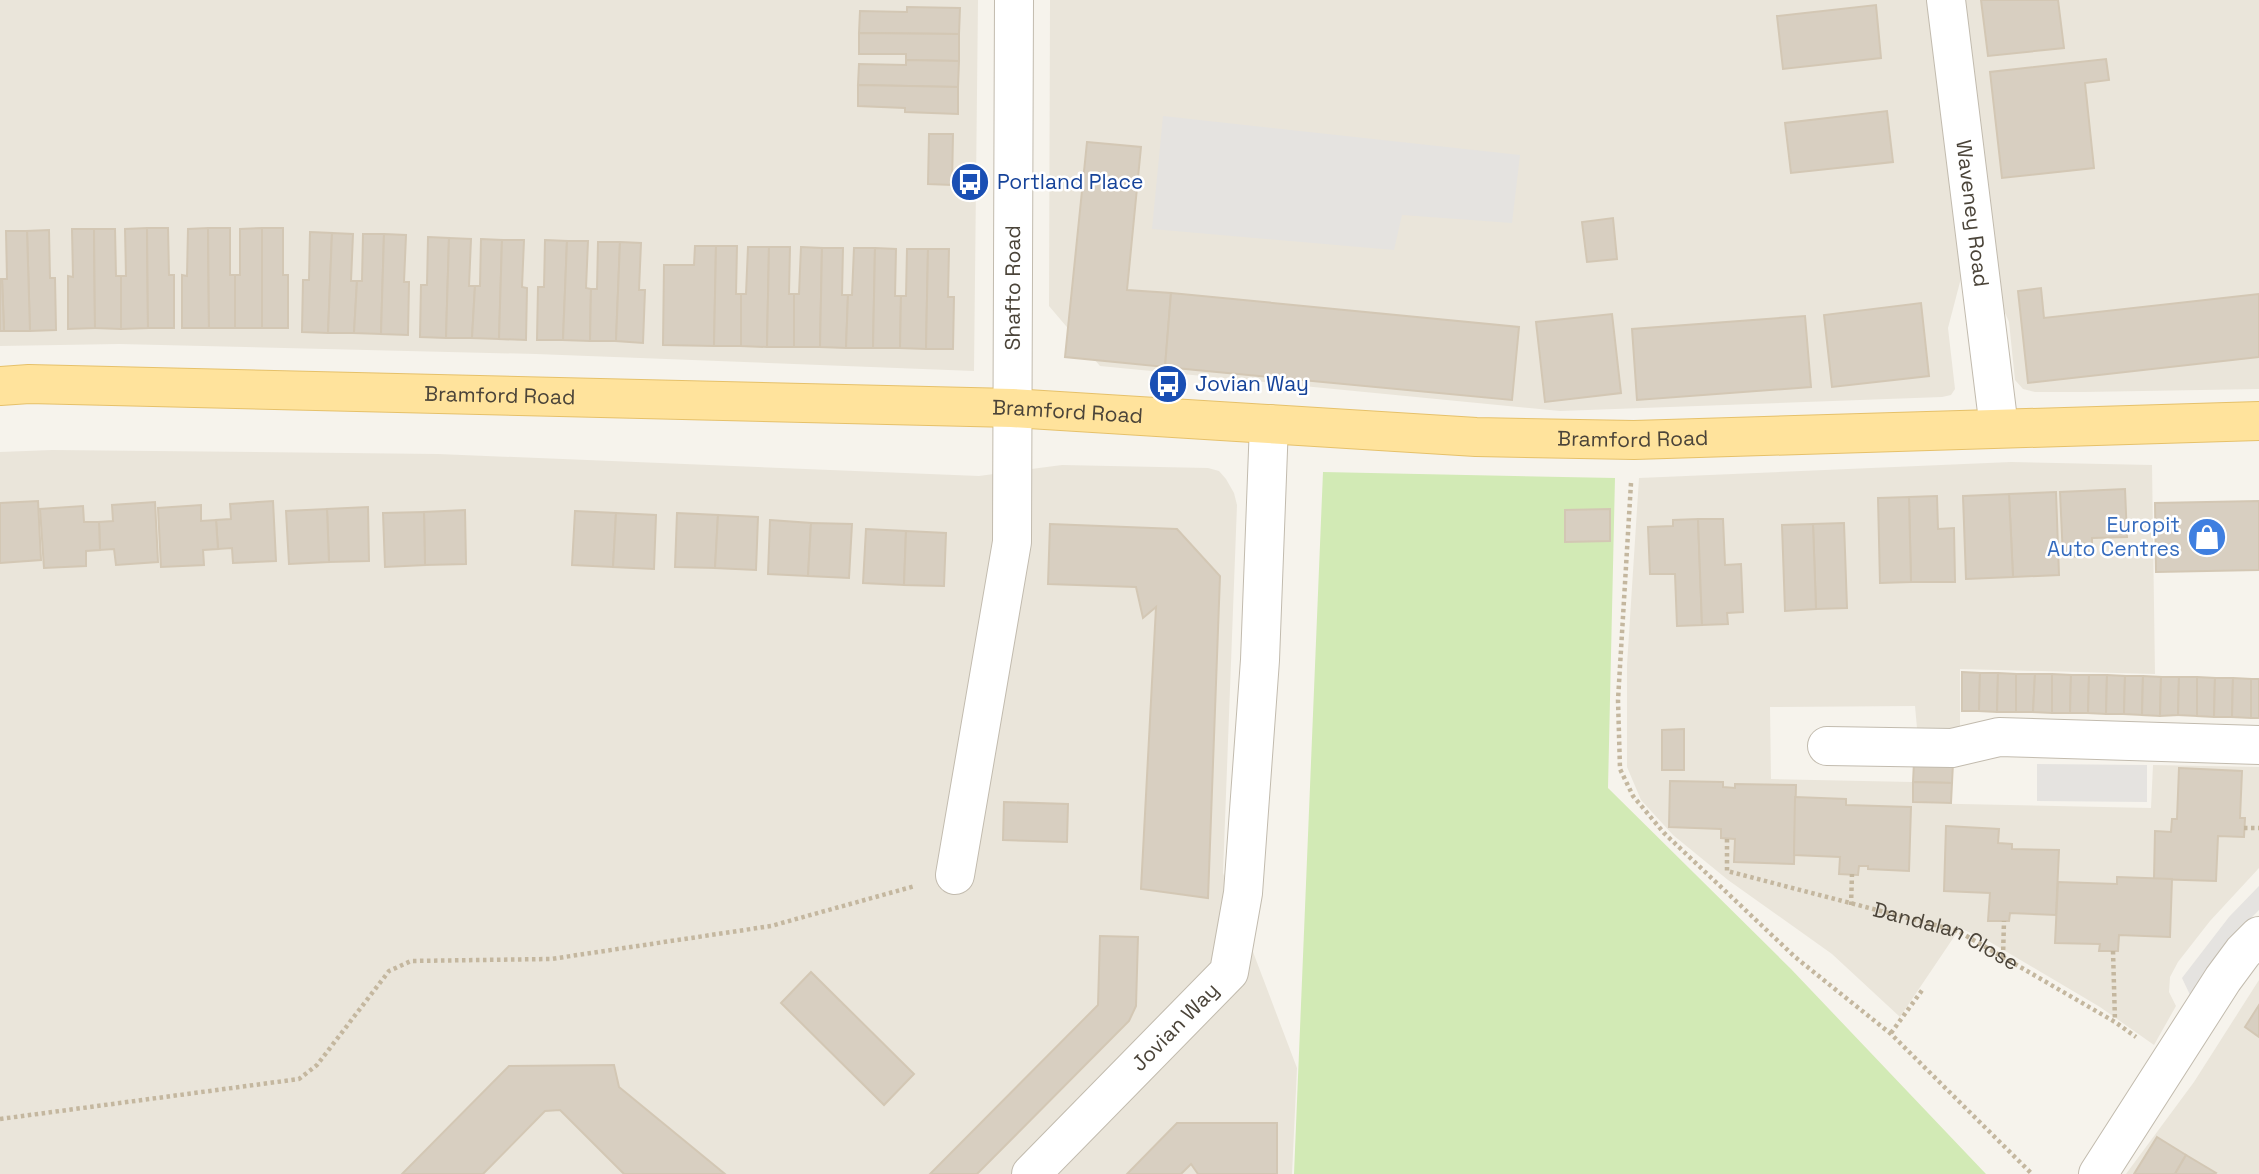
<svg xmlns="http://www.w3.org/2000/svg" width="2259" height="1174" viewBox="0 0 2259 1174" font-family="'Space Grotesk',sans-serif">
	<rect width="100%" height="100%" fill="#f6f3ec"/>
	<g fill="#eae5da">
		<path d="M0 0H978L974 371 536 354 119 344 0 346Z"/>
		<path d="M1050 0H2259V389L2084 392H2035L2023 389 2015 380 2009 322 1972 236 1948 328 1955 389 1951 395 1942 397 1560 411 1100 366 1049 306Z"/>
		<path d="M52 450 438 454 979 476 1062 465 1208 468 1219 471 1226 479 1234 493 1237 505 1223 873 1297 1068 1292 1174H0V452Z"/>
		<path d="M2011 462 2152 465 2155 674 1960 669V730L1917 728 1915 706 1770 707 1771 779 1912 782V803L2151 808 2153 765 2259 767V868L2210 921 2178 962 2170 977 2169 992 2176 1006 2154 1045 2100 1007 1990 942 1960 928 1900 1017 1832 954 1728 880 1673 835 1641 800 1627 767V665L1639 478Z"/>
		<path d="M2259 980V1174H2126L2194 1082Z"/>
	</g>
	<path fill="#d2eab5" d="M1323 472 1615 478 1608 788 1791 969 1986 1174H1294Z"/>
	<g fill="#e5e3e0">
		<path d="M1163 116 1520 155 1512 223 1402 215 1394 250 1152 229Z"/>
		<path d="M2037 764 2147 765V802L2037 801Z"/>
		<path d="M2259 886V910L2244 925 2191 997 2182 978 2229 917Z"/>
	</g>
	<g fill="#d8cfc1" stroke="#d3c7b4" stroke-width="2">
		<path d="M1981 0H2058L2064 48 1988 56Z"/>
		<path d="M1876 5 1881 58 1783 69 1777 16Z"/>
		<path d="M907 7 960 8 959 34 859 33 860 11 907 12Z"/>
		<path d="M859 33 959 34V61L906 60V54H859Z"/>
		<path d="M2106 59 2109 80 2085 83 2094 168 2002 178 1990 72Z"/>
		<path d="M906 60 959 61 958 87 858 85 859 64 906 65Z"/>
		<path d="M858 85 958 87V114L905 112V108L858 106Z"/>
		<path d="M1887 111 1893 162 1791 173 1785 123Z"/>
		<path d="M929 134H953L952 185 928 184Z"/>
		<path d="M1087 142 1141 147 1127 290 1171 293 1165 367 1065 357Z"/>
		<path d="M1613 218 1617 259 1587 262 1582 222Z"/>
		<path d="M147 228 148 328 121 329V276H126L125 229Z"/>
		<path d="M147 228H168L169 275H174V328H148Z"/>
		<path d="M208 228 209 328H182V275L187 276 188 229Z"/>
		<path d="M208 228H230V275H235V328H209Z"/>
		<path d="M262 228H283V275H288V328H262Z"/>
		<path d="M262 228V328H235V275H240V229Z"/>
		<path d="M72 229H94L95 328 68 329V276L73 277Z"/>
		<path d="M94 229H115L116 276H121V329L95 328Z"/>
		<path d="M49 230 50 278H55L56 330 30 331 27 231Z"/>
		<path d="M6 231H27L30 331H4L2 279H7Z"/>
		<path d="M310 232 332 233 328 333 302 332 303 280H309Z"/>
		<path d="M332 233 353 234 351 281H357L354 333H328Z"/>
		<path d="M363 234H384L381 334 354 333 357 281H362Z"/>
		<path d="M384 234 406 235 404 282H409L408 335 381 334Z"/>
		<path d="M428 237 449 238 446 338 420 337 421 285H427Z"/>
		<path d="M449 238 471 239 469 286H475L472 338H446Z"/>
		<path d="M481 239 502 240 499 339 472 338 475 286H480Z"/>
		<path d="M502 240H524L522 287 527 288 526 340 499 339Z"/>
		<path d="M545 240 567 241 563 340H537L538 287H544Z"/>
		<path d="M567 241H588L586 288 591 289 590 341 563 340Z"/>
		<path d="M598 242H620L616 341H590L591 289H597Z"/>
		<path d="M620 242 641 243 639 290H645L643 343 616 341Z"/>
		<path d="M695 246H716L714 346 663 345 664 265H694Z"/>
		<path d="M716 246H737L736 294H741V346H714Z"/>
		<path d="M748 247H769L767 347 741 346V294H746Z"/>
		<path d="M769 247H790L789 294H794V347H767Z"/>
		<path d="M801 247 822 248 820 347H794V294H799Z"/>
		<path d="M822 248H843L842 295H848L846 348 820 347Z"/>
		<path d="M854 248H875L873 348H846L848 295H852Z"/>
		<path d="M875 248 896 249 895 296H901L900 348H873Z"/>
		<path d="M907 249H928L926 349 900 348 901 296H906Z"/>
		<path d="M928 249H949L948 297H954L953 349H926Z"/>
		<path d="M0 279H2L4 331H0Z"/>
		<path d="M2041 288 2044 318 2259 294V357L2028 383 2018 291Z"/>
		<path d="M1171 293 1519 327 1512 400 1165 367Z"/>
		<path d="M1921 303 1929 376 1832 387 1824 315Z"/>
		<path d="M1612 314 1621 393 1545 402 1536 322Z"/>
		<path d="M1805 316 1811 387 1637 400 1632 329Z"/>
		<path d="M2125 489 2127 537 2092 538V556L2063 557 2060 492Z"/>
		<path d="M2056 492 2059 575 2013 577 2009 494Z"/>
		<path d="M2009 494 2013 577 1966 579 1963 496Z"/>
		<path d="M1937 496 1938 529 1954 528 1955 582H1911L1909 497Z"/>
		<path d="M1909 497 1911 582 1880 583 1878 498Z"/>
		<path d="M38 501 41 560 0 563V503Z"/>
		<path d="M273 501 276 561 233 563 232 548 218 549 216 520 231 519 230 504Z"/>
		<path d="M2259 501V570L2156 572 2155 503Z"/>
		<path d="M155 502 158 562 116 565 114 549 100 550 99 522 113 521 112 505Z"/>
		<path d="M201 505V521L216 520 218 549 203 550 204 565 161 567 158 508Z"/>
		<path d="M83 506 84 522H99L100 550 86 551V566L44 568 40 509Z"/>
		<path d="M368 507 369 561 329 562 327 509Z"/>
		<path d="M327 509 329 562 289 564 286 511Z"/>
		<path d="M1610 509V541L1565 542V510Z"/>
		<path d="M465 510 466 564 425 565 424 512Z"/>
		<path d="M575 511 616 513 613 567 572 565Z"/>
		<path d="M424 512 425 565 385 567 383 513Z"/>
		<path d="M616 513 656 515 654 569 613 567Z"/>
		<path d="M677 513 718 515 715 568 675 567Z"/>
		<path d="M718 515 758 517 756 570 715 568Z"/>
		<path d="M1698 519 1702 625 1677 626 1675 574H1650L1648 527 1673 526V520Z"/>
		<path d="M1698 519H1723L1725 565 1741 564 1743 612 1727 613 1728 624 1702 625Z"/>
		<path d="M770 520 811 523 808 576 768 574Z"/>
		<path d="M811 523 852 524 849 578 808 576Z"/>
		<path d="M1844 523 1847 608 1816 609 1813 524Z"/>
		<path d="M1050 524 1177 529 1220 576 1208 898 1141 889 1156 607 1143 618 1136 587 1048 584Z"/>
		<path d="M1813 524 1816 609 1785 611 1782 525Z"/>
		<path d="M866 529 906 531 904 585 863 583Z"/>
		<path d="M906 531 946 533 944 586 904 585Z"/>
		<path d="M1962 672 1980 673 1979 711H1962Z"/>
		<path d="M1980 673H1998L1997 712 1979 711Z"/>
		<path d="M1998 673 2016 674V712H1997Z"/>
		<path d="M2016 674H2035L2033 712H2016Z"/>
		<path d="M2035 674H2052V713L2033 712Z"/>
		<path d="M2052 674 2071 675 2070 713H2052Z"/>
		<path d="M2071 675H2089L2088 713H2070Z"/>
		<path d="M2089 675H2107L2106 714 2088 713Z"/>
		<path d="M2107 675 2125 676 2124 714H2106Z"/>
		<path d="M2125 676H2143L2142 715 2124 714Z"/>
		<path d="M2143 676 2161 677 2160 716 2142 715Z"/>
		<path d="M2161 677H2179L2178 715 2160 716Z"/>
		<path d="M2179 677H2197V716L2178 715Z"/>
		<path d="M2197 677 2215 678 2214 717 2197 716Z"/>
		<path d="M2215 678H2233L2232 717H2214Z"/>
		<path d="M2233 678 2251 679V718L2232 717Z"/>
		<rect x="2251" y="679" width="8" height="39"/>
		<path d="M1684 729V770H1662V730Z"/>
		<path d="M1914 762 1953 763 1952 783 1913 782Z"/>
		<path d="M2179 768 2242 771 2240 818H2245L2244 837 2218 836 2216 881 2154 879 2155 831 2171 832 2172 819H2177Z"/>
		<path d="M1670 781 1723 782V787L1735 788V784L1796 785 1794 864 1734 862 1735 839 1721 838V829L1669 827Z"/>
		<path d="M1913 782 1952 783 1951 803 1913 802Z"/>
		<path d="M1795 797 1846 799V805L1911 807 1909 871 1868 869V866H1859L1858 875 1839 874 1840 857 1794 855Z"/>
		<path d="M1004 802 1068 804 1067 842 1003 840Z"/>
		<path d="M1946 826 1999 829 1998 843 2012 844V849L2059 850 2056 915 2010 913 2009 921H1988L1990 893 1944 891Z"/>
		<path d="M2117 877 2172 879 2170 937 2119 935 2118 951H2099L2100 944 2055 943 2058 882 2117 884Z"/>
		<path d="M1100 936 1138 937 1136 1006 1129 1021 977 1174H930L1098 1005Z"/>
		<path d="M811 972 914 1074 884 1105 781 1003Z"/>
		<path d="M2259 1005V1037L2245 1027Z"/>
		<path d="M614 1065 619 1087 725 1174H624L560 1110 545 1111 483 1174H402L509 1066Z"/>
		<path d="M1177 1123H1277V1174H1198L1191 1164 1181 1174H1127Z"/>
		<path d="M2157 1137 2186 1155 2175 1174H2134Z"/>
		<path d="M2186 1155 2216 1173 2215 1174H2175Z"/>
	</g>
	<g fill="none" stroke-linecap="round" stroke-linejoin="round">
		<g stroke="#c2bbae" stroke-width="40">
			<g id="minor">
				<path id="s2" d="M1946 0 1999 428"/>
				<path d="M1827 746 1952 748 1999 737 2259 745"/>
				<path id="s3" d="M955 875 1012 542 1014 0"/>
				<path id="s4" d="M1031 1174 1229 972 1243 893 1260 660 1269 424"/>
				<path d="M2098 1174 2223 979 2243 952 2259 936"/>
			</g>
		</g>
		<g stroke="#e6c16a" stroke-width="40">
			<g id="major">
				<path id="s5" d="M0 386 29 384 1012 408 1476 437 1634 440 2259 421"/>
			</g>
		</g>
		<g stroke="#c4b79f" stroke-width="4.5" stroke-dasharray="3.5 3.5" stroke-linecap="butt">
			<path d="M1631 483 1618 700 1620 769 1633 796 1664 833 1795 957 1891 1034 2032 1174"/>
			<path d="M2244 828H2259"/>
			<path id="s1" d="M1727 839V871L1958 931 2115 1022 2136 1037"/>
			<path d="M1851 905 1852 874"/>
			<path d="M2113 951 2115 1021"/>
			<path d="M2003 957 2004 921"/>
			<path d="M1891 1033 1923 989"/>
			<path d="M0 1119 299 1079 317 1065 389 971 411 961 551 959 771 926 915 886"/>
		</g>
		<use href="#minor" stroke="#fff" stroke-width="38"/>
		<use href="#major" stroke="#ffe39c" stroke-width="38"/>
	</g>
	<defs>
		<g id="bus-disc" transform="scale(2.0125)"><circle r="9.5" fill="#1a4fb4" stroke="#fff"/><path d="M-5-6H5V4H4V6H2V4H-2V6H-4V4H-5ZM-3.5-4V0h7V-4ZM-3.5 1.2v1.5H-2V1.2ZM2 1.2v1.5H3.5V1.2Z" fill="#fff"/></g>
		<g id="shop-disc" transform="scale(2.0125)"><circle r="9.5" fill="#3f7fe0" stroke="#fff"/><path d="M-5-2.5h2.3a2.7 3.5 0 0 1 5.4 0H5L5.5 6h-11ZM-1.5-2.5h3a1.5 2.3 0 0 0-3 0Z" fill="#fff"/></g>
	</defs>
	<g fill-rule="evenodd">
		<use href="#bus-disc" x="970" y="182"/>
		<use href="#bus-disc" x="1168" y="384"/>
		<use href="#shop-disc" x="2207" y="537"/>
	</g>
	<g text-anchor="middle" stroke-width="5" stroke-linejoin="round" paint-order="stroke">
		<g font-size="21" fill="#164399" stroke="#fff" text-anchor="start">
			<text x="997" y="189">Portland Place</text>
			<text x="1195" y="391">Jovian Way</text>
		</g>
		<g font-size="21" fill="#4b4439" stroke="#fff">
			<text dy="7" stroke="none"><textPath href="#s2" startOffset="215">Waveney Road</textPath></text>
			<text dy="7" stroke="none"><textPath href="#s3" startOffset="592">Shafto Road</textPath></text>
			<text dy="7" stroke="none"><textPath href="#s5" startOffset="500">Bramford Road</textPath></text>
			<text dy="7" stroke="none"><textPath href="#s5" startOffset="1068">Bramford Road</textPath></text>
			<text dy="7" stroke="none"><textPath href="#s5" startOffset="1634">Bramford Road</textPath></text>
			<text dy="7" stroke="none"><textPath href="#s1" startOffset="261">Dandalan Close</textPath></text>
			<text dy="7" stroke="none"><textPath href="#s4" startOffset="206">Jovian Way</textPath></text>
		</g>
		<g font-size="21" fill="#366cbe" stroke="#fff" text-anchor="end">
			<text x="2180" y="532">Europit<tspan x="2180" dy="24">Auto Centres</tspan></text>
		</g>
	</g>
</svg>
